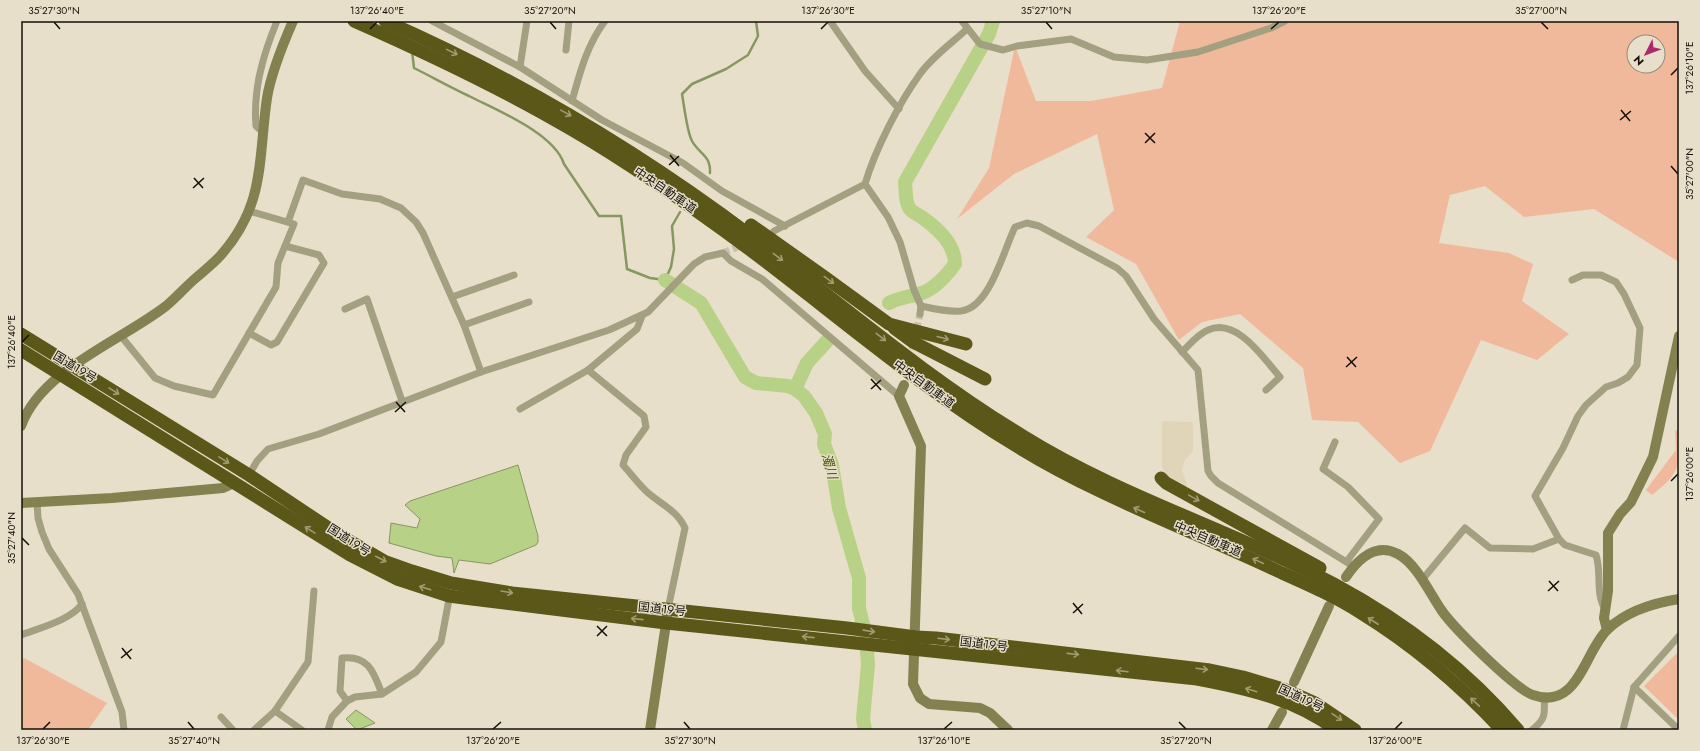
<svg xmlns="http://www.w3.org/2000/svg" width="1700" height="751" viewBox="0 0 1700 751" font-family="Jost,'Noto Sans JP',sans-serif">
	<rect width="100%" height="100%" fill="#e8dfca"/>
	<path fill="#e1d5b9" d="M1162 421 1193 422V451L1185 460 1182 470 1187 485 1186 490 1166 476 1162 467Z"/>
	<g fill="#f0b99c" fill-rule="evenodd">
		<path d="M1180 21H1679V262L1594 209 1524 217 1485 186 1450 195 1439 243 1509 253 1533 264 1522 301 1569 334 1537 360 1481 340 1430 451 1400 463 1358 422 1312 420 1303 368 1240 314 1202 322 1179 340 1136 264 1086 237 1114 210 1097 134 1014 174 957 219 989 168 1015 46 1036 101H1091L1162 88ZM1634 42H1658V66H1634Z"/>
		<path d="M1679 429C1679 465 1683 471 1652 495L1646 490 1676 450 1675 431Z"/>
		<path d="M1679 651V720L1644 686Z"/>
		<path d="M24 658 107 703 88 730H21V662Z"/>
	</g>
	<g fill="#b7d187" stroke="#869761">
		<path d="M518 465 538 536V542L536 545 490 564 459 560 454 573 452 558 436 556 389 543 391 523 417 528 420 519 405 505 410 501Z"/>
		<path d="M356 710 375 723 357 730 346 719Z"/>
	</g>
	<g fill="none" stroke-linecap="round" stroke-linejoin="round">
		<g stroke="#869761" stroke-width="2.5">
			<path d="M412 51 414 68C432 77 450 87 469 96 496 110 554 133 564 164L599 216H621L627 269 650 278 665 280 671 267 674 249 672 226 680 212"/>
			<path d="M710 173C711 155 699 154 692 141 687 132 684 105 682 94L692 84 726 69 748 55 758 36 756 21"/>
		</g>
		<g stroke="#b7d187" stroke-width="14">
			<path d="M665 280 701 303 745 377 756 383 788 386 795 389 804 396 816 413 825 434 824 444 832 465 839 508 859 578V608L866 637 868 665 863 719 865 730"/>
			<path d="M889 303C900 297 910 297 922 293 934 289 947 275 955 264 955 244 938 229 923 218 919 215 913 213 910 209 905 203 906 190 905 182L989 34 993 21"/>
			<path d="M795 389 807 363 827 341"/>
		</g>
		<g stroke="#c8c0ad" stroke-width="7" stroke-dasharray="7 3.5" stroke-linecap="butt">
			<path d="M723 253 745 244"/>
			<path d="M910 360 920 314"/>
		</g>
		<g stroke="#a2a080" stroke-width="7">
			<path d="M432 21 520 67 602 120 683 163 722 191 785 226"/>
			<path d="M830 21 865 71 899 109"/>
			<path d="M962 21 980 44 1003 50 1017 46 1071 39 1114 57 1147 60 1198 52 1271 28 1285 21"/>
			<path d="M566 50 569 21"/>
			<path d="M520 67 527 21"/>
			<path d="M572 101C580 72 587 45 605 21"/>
			<path d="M264 133 256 126C253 89 263 55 277 21"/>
			<path d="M865 184 888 217 900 242 914 290 921 306 920 314"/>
			<path d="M288 222 303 180 342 194 380 199 401 208 416 222 423 233 464 325 481 372"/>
			<path d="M774 231 865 184C875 150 899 103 920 74 932 57 952 43 967 29"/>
			<path d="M1572 280 1583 275H1601L1616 282 1624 294 1640 328 1637 365 1628 377 1618 383 1606 387 1586 405 1578 416 1563 448 1535 496 1559 539 1565 545 1596 555C1602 572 1595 593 1605 609"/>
			<path d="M452 297 514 275"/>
			<path d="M921 306C934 309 948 312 961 311 990 308 1004 249 1015 227L1027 223 1039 226 1117 268 1126 276 1154 319 1198 370 1208 471 1211 476 1218 483 1353 566"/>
			<path d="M345 309 367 299 402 401"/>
			<path d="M464 325 529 302"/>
			<path d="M249 333 271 345 277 342 324 263 319 255 285 246"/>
			<path d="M121 336 155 378 174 386 213 395 276 287 278 263 294 224 249 211"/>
			<path d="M1182 352C1190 344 1198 334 1208 330 1237 317 1264 359 1280 377L1266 390"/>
			<path d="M588 370 644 416 646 427 626 455 623 465C631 474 638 483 646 491 660 504 677 510 685 528L668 609"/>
			<path d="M520 409 588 370 637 329 642 316"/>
			<path d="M1335 442 1323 469 1348 487 1379 519 1347 561"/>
			<path d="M249 475 257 461 268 449 319 434 481 372 609 330 648 312 694 264 705 257 723 253 731 261 762 279 899 396"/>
			<path d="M37 502 38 518 42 532 49 549 78 594 122 712 124 730"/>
			<path d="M1422 580 1465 528 1490 548 1533 549 1559 539"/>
			<path d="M21 635C39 628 71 620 82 604"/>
			<path d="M1634 687 1679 730"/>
			<path d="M347 701 340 691 342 658C369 655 374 673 382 694"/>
			<path d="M275 711 308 662 314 591"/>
			<path d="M221 717 233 730"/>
			<path d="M254 730 275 711 302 730"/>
			<path d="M328 730 332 717 347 701 355 697 382 694 416 672 441 642 450 594"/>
			<path d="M1532 730C1546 719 1545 714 1544 697"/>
			<path d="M1623 730 1634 687 1679 636"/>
		</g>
		<g stroke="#848150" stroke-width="10">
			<path d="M904 385 899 396 921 446 913 684 920 698 929 704 980 708 990 713 1008 730"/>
			<path d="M21 426C41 370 121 341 166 306 177 297 186 286 197 277 205 270 214 263 221 255 266 204 258 159 267 98 271 73 283 44 293 21"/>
			<path d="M21 503 112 498 223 488 234 483"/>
			<path d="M1346 577C1358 559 1376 542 1398 554 1417 564 1430 594 1442 611 1454 628 1515 689 1533 695 1579 711 1584 651 1608 629 1627 611 1653 603 1679 599"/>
			<path d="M1607 630 1604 618 1608 591V533L1620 514 1631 502 1653 457 1679 336"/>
			<path d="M1294 682 1329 606"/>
			<path d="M650 730 667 617"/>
			<path d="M1272 730 1282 712"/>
		</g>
		<g stroke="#5b5719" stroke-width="13">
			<path d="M354 21C429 54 503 89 574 131 634 166 692 207 749 249 838 316 922 389 1018 447 1101 498 1194 531 1282 573 1309 585 1336 597 1361 613 1413 645 1460 685 1502 730"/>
			<path d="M385 21C515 78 638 151 751 236 841 304 927 378 1023 436 1121 497 1232 530 1334 584 1403 621 1467 670 1518 730"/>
			<path d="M751 225 826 278 889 324 966 344"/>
			<path d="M894 328 913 342 985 379"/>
			<path d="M21 334 249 475 339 535 384 561 412 571 451 583 512 593 847 628 916 637 936 638 1210 670 1243 677 1286 690 1315 703 1355 730"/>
			<path d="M21 350 350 555 397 579 449 596 464 598 666 623 1197 679C1245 688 1296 699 1336 730"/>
			<path d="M1161 478 1166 483 1320 568"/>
		</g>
	</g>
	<defs><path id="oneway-shaft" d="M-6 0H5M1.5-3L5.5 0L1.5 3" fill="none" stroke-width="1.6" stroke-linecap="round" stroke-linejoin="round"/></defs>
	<g stroke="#a29b72">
		<use href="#oneway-shaft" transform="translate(452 52) rotate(26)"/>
		<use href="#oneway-shaft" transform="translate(566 113) rotate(29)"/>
		<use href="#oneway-shaft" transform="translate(778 257) rotate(37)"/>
		<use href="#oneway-shaft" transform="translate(829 280) rotate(36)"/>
		<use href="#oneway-shaft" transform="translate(881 337) rotate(38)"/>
		<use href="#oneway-shaft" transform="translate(943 338) rotate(15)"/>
		<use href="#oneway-shaft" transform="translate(114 391) rotate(32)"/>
		<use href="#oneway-shaft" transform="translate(224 460) rotate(32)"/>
		<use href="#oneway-shaft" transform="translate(1194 498) rotate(29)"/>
		<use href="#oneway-shaft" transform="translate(1139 510) rotate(-156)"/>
		<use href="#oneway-shaft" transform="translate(310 530) rotate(-148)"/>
		<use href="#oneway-shaft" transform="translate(381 559) rotate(27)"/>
		<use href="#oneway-shaft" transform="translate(1258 561) rotate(-155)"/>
		<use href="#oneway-shaft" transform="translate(425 588) rotate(-163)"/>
		<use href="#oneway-shaft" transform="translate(507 592) rotate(10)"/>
		<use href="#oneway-shaft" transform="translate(637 619) rotate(-174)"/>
		<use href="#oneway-shaft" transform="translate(1373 621) rotate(-147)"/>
		<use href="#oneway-shaft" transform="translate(869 631) rotate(8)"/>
		<use href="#oneway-shaft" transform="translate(808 637) rotate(-174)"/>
		<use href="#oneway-shaft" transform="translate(944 639) rotate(7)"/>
		<use href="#oneway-shaft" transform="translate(1073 654) rotate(6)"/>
		<use href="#oneway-shaft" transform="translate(1202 669) rotate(7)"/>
		<use href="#oneway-shaft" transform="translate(1122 671) rotate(-173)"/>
		<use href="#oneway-shaft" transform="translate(1251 690) rotate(-163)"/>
		<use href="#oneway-shaft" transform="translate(1475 702) rotate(-137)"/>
		<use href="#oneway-shaft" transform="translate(1337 717) rotate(34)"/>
	</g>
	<path fill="none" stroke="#131009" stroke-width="1.5" d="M54 22 60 29M550 22 556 29M1046 22 1052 29M1541 22 1548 29M370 29 377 22M821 29 828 22M1271 29 1279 22M1671 75 1678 68M1621 110 1630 121M1620 120 1631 111M1145 133 1155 143M1145 143 1155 133M670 155 679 166M669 165 679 156M1671 166 1678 174M194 178 203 188M193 188 204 178M22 342 29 335M1347 357 1356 367M1346 367 1357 357M871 379 881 390M871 389 881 380M396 402 405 412M395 412 406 402M1671 481 1678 474M22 538 29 545M1549 581 1558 591M1548 591 1559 581M1073 603 1082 614M1073 613 1083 604M597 626 607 636M597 636 607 626M122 648 131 659M121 658 132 649M188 722 194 729M684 722 690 729M1179 722 1186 729M43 729 50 722M493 729 501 722M944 729 952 722M1395 729 1402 722"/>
	<g text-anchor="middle" stroke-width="3" stroke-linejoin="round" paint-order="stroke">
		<g font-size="12" fill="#131009" stroke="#e8dfca">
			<text transform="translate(665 190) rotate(34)" y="4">中央自動車道</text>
			<text transform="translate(75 367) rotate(31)" y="4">国道19号</text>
			<text transform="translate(924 384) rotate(36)" y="4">中央自動車道</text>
			<text transform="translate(1208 539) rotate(23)" y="4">中央自動車道</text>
			<text transform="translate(349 540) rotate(32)" y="4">国道19号</text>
			<text transform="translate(662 609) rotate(6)" y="4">国道19号</text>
			<text transform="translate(984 644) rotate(7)" y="4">国道19号</text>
			<text transform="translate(1301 698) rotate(25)" y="4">国道19号</text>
		</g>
		<g font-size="13" font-style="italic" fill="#435903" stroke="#e8dfca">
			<text transform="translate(830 466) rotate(75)" y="5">濁川</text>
		</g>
	</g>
	<rect width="1700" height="751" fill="none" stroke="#e8dfca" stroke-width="44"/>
	<g transform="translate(1646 54) rotate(228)"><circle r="19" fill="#e8dfca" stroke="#938c7d"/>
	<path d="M0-3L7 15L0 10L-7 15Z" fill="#ad286f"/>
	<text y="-6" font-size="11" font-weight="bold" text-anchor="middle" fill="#131009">N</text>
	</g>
	<rect x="22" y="22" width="1656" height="707" fill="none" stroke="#131009" stroke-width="1.5"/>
	<g font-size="10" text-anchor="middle" fill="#131009">
		<text x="54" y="14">35°27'30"N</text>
		<text x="377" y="14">137°26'40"E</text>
		<text x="550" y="14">35°27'20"N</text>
		<text x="828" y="14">137°26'30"E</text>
		<text x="1046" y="14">35°27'10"N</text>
		<text x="1279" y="14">137°26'20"E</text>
		<text x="1541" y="14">35°27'00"N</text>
		<text transform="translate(1689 68) rotate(-90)" y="4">137°26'10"E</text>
		<text transform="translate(1689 174) rotate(-90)" y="4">35°27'00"N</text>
		<text transform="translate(11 342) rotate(-90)" y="4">137°26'40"E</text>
		<text transform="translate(1689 474) rotate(-90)" y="4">137°26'00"E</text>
		<text transform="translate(11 538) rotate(-90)" y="4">35°27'40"N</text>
		<text x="43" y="744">137°26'30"E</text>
		<text x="194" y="744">35°27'40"N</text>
		<text x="493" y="744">137°26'20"E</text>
		<text x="690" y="744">35°27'30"N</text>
		<text x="944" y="744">137°26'10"E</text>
		<text x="1186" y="744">35°27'20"N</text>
		<text x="1395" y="744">137°26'00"E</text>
	</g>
</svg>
